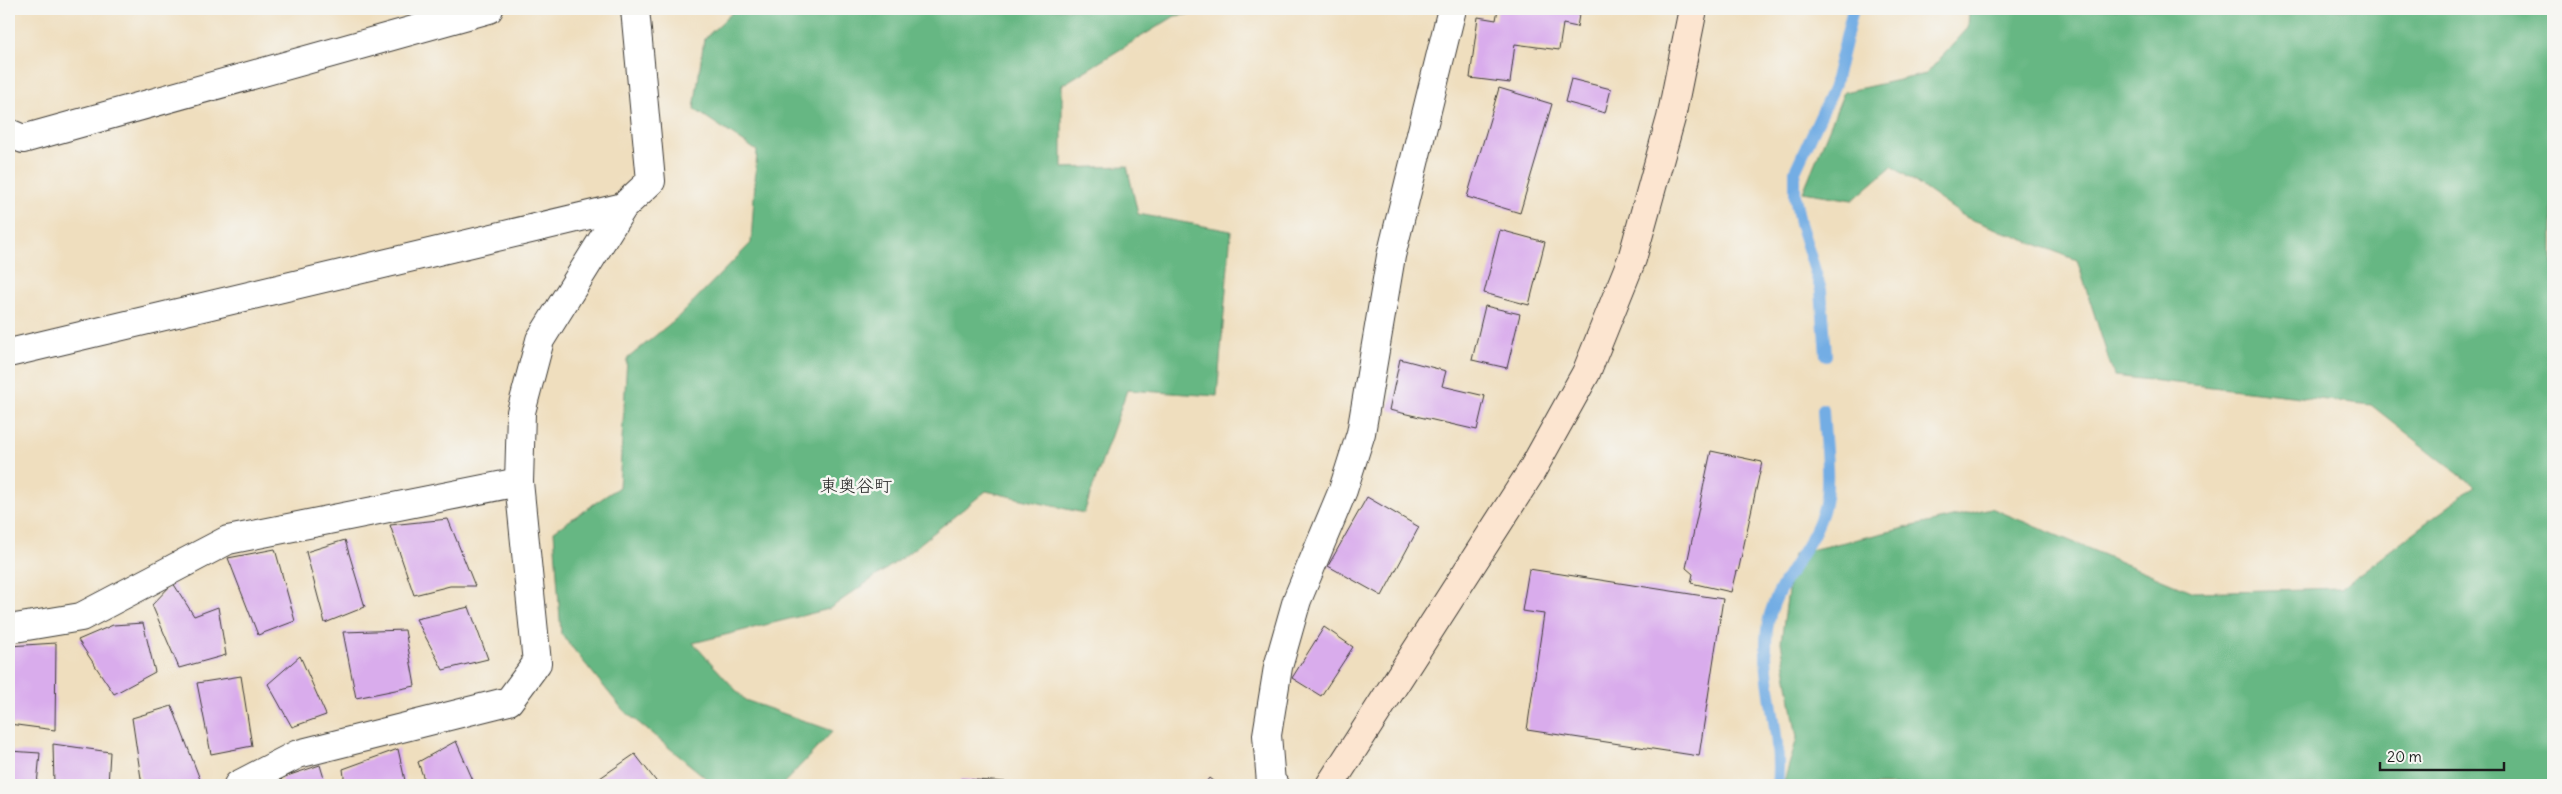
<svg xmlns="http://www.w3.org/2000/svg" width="2562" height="794" viewBox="0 0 2562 794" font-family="Delius,'Klee One',sans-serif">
	<rect width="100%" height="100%" fill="#f6f6f2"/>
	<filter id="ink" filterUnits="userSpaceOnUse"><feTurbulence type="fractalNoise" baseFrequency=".02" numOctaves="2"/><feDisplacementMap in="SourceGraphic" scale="10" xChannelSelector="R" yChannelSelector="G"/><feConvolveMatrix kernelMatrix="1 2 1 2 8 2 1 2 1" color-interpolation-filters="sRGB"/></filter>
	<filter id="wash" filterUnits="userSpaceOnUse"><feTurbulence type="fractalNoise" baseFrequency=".0096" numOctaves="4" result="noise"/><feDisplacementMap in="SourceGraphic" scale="20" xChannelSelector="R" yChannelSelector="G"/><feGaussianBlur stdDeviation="1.12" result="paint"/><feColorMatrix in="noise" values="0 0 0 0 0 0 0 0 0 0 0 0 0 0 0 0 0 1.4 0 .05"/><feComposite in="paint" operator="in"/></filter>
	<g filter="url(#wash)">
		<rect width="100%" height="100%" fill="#efdebe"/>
		<g fill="#66b783" stroke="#416a50">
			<path d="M736 9H1233L1175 16 1062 85V168L1127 166 1138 214 1231 231 1217 396 1127 390 1084 513 986 491 902 558 829 609 693 643 745 700 833 731 782 785H701L706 778 623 710 561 634 554 531 619 487 627 359 678 317 751 243 757 151 694 109 704 39Z"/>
			<path d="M1969 9H2553V785H1783L1797 738 1781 642 1793 554 1991 508 2193 592 2341 588 2474 486 2371 405 2114 376 2077 260 1965 217 1892 166 1853 200 1803 192 1844 92 1926 74 1968 28Z"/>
		</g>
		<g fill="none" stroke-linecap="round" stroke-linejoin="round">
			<g stroke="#73ade4" stroke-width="12">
				<path d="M1826 355 1821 290 1800 223 1795 197V171L1834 87 1853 9"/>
				<path d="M1777 785C1783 734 1761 682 1767 630 1772 584 1810 554 1823 511 1832 484 1824 439 1823 409"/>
			</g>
		</g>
		<g id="blocks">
			<g fill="#d9acec">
				<path d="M1498 9H1580L1577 27 1563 24 1559 50 1515 44 1510 83 1470 78 1478 17 1496 20Z"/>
				<path d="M1571 79 1611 89 1605 113 1565 102Z"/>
				<path d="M1499 88 1552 104 1520 213 1467 197Z"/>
				<path d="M1500 230 1545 242 1529 305 1484 293Z"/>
				<path d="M1485 306 1520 314 1507 368 1472 360Z"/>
				<path d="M1400 359 1446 371 1442 386 1485 396 1477 430 1389 410Z"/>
				<path d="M1711 451 1762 462 1738 572 1736 571 1731 592 1691 583 1693 574 1686 568Z"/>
				<path d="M1367 497 1419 527 1382 596 1328 566Z"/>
				<path d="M448 519 475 586H450L414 595 390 525Z"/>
				<path d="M345 540 365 607 325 623 306 552Z"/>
				<path d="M275 549 295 621 258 635 228 558Z"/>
				<path d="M1529 569 1723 599 1699 756 1527 730 1544 614 1522 611Z"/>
				<path d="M173 583 194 616 218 607 226 655 179 668 152 605Z"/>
				<path d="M469 607 488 659 443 670 416 619Z"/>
				<path d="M143 623 155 672 114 694 78 640 113 625Z"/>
				<path d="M1324 627 1353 647 1321 696 1292 678Z"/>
				<path d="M405 630 415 686 356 698 343 632Z"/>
				<path d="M56 643 55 730 9 724V646Z"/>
				<path d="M300 656 326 715 292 727 268 684Z"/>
				<path d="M241 676 252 746 211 754 197 683Z"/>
				<path d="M172 706 201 782 142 785 132 718Z"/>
				<path d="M456 741 475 785H426L418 762Z"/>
				<path d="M53 744 110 752 108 785H54Z"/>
				<path d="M398 749 406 785H345L343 769Z"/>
				<path d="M9 751 40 753 37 785H9Z"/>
				<path d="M635 754 659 785H605L600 778Z"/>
				<path d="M320 765 326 785H283L281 778Z"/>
				<path d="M1209 778 1218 785H1204Z"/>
				<path d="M961 779 1022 783 1021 785H960Z"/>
			</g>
		</g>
	</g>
	<g filter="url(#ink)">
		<use href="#blocks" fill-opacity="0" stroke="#3c3934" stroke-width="1"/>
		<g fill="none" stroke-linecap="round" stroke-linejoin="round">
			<g stroke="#3c3934" stroke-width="30">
				<g id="street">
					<path d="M9 133 23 139 489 9"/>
					<path d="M9 353 623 207"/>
					<path d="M9 627 15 628 81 617 228 540 519 482"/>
					<path d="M238 785 298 754 509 701 537 663 519 482 521 412 540 340 623 207 651 181 635 9"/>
					<path d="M1274 785 1271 783 1267 735 1278 667 1297 600 1343 490 1361 433 1391 256 1452 9"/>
				</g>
			</g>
			<g stroke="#3c3934" stroke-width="30">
				<path id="secondary" d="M1330 785 1531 472 1586 373 1632 259 1671 118 1693 9"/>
			</g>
			<use href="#street" stroke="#fff" stroke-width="28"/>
			<use href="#secondary" stroke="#fce5d0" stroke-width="28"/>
		</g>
	</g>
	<g text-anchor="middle" stroke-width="5" stroke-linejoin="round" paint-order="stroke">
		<g font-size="18" fill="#1c1c1c" stroke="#f6f6f2">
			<text x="856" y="492">東奥谷町</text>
		</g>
	</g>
	<rect width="2562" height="794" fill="none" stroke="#f6f6f2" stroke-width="30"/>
	<path d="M2380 762v8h124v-8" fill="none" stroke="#1c1c1c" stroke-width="2.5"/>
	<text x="2387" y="762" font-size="15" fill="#1c1c1c" stroke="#f6f6f2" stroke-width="4" paint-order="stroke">20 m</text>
</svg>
